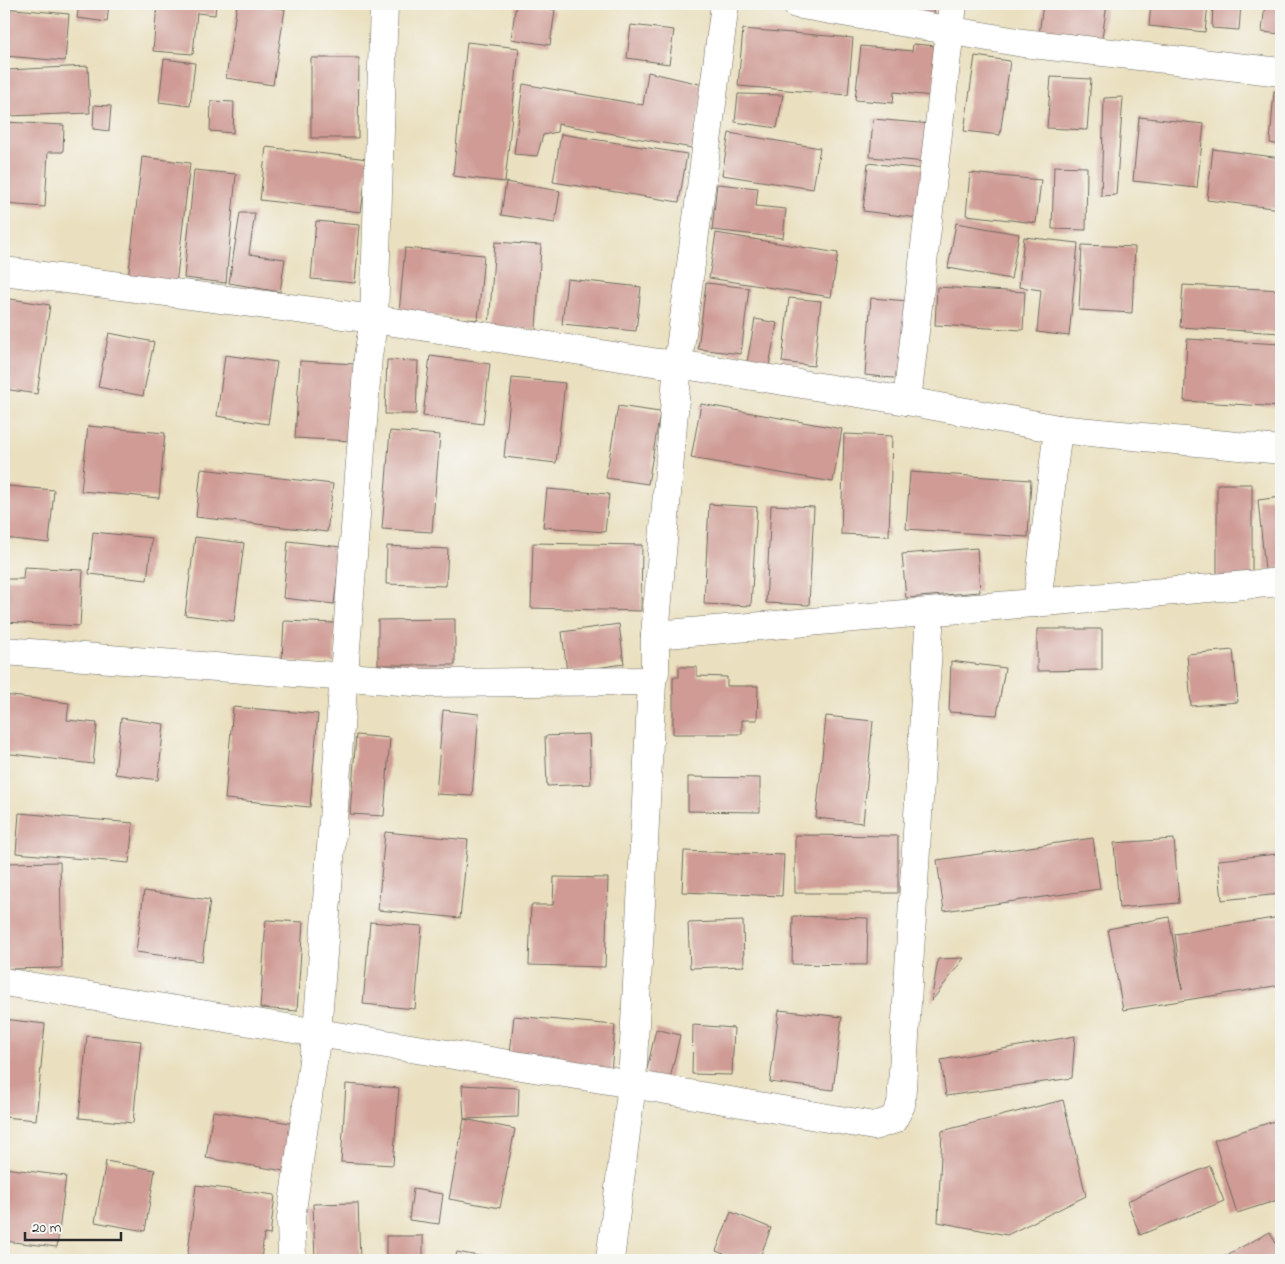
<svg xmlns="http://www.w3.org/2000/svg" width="1285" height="1264" viewBox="0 0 1285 1264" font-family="'Indie Flower',sans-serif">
	<rect width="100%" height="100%" fill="#f6f6f2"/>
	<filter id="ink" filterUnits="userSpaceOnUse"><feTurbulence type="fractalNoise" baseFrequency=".02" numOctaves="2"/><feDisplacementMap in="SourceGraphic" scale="10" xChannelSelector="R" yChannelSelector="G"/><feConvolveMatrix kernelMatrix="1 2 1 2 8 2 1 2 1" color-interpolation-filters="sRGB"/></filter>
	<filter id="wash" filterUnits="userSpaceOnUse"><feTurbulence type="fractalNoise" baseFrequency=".0096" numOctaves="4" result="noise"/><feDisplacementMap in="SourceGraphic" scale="20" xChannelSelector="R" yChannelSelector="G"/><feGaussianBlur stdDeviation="1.12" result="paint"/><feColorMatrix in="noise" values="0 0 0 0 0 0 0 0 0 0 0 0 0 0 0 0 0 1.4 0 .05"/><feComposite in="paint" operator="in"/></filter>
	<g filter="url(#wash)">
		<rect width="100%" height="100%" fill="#eae0bf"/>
		<g id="blocks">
			<g fill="#cf9b94">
				<path d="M79 4H109L107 22 77 18Z"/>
				<path d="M157 4H216L215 15 197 13 193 54 153 51Z"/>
				<path d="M237 4 285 9 273 85 226 78Z"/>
				<path d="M516 4 555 10 550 45 511 39Z"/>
				<path d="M899 4H935L934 16 898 14Z"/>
				<path d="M1043 4H1107L1100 51 1038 42Z"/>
				<path d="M1151 4H1208L1205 32 1149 26Z"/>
				<path d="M1213 4H1241L1239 30 1212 28Z"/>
				<path d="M1265 4H1281V34L1262 32Z"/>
				<path d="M4 8 69 14 65 61 4 56Z"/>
				<path d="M631 25 674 30 669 64 627 58Z"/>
				<path d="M743 29 853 38 848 95 738 86Z"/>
				<path d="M467 42 519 48 505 182 453 176Z"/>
				<path d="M913 44 938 46 933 96 894 92 893 103 855 100 861 46 912 51Z"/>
				<path d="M975 56 1010 61 1000 135 964 131Z"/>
				<path d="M311 58H359L358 138H311Z"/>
				<path d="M164 59 195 63 190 106 159 102Z"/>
				<path d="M88 66 90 113 9 116 7 70Z"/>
				<path d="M648 72 704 85 692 148 558 124 557 132 543 135 537 156 514 154 523 84 643 105Z"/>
				<path d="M1051 77 1091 79 1087 130 1047 128Z"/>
				<path d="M1274 91 1281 92V145L1270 143Z"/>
				<path d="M738 94 783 95 777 128 735 122Z"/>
				<path d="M1123 97 1116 195 1101 196 1104 98Z"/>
				<path d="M211 101 234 102 233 133 210 131Z"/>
				<path d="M94 105 111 106 109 131 93 129Z"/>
				<path d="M1139 117 1204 124 1197 188 1133 181Z"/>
				<path d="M873 119 931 124 927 162 870 157Z"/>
				<path d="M4 122 64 125 63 152H48L45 207 4 204Z"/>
				<path d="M729 133 820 148 813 189 722 175Z"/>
				<path d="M561 134 687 154 679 202 553 182Z"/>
				<path d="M266 147 368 159 361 212 260 200Z"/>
				<path d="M1213 149 1281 158V209L1207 200Z"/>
				<path d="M142 157 190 163 176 285 128 279Z"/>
				<path d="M868 163 924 169 918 218 863 211Z"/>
				<path d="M1054 166 1087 167 1086 230 1052 229Z"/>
				<path d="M194 170 236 174 226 283 184 278Z"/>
				<path d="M970 173 1041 180 1036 223 966 215Z"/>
				<path d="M506 182 560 191 555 223 501 215Z"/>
				<path d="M717 184 758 188 756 206 786 209 783 238 712 230Z"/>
				<path d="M240 213H255L249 254 285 259 280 292 229 283Z"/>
				<path d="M316 221 360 225 355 283 311 279Z"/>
				<path d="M956 223 1019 234 1011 279 948 268Z"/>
				<path d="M716 233 838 253 831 297 709 278Z"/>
				<path d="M1024 237 1078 243 1069 336 1037 332 1041 290 1019 287Z"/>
				<path d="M495 242 541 245 536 330 489 327Z"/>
				<path d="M1082 245 1135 247 1132 313 1079 310Z"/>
				<path d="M405 248 484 255 478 320 399 313Z"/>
				<path d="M567 279 641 287 636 331 562 324Z"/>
				<path d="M706 283 749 288 741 354 698 349Z"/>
				<path d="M1183 285 1281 290V333L1180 327Z"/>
				<path d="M937 287 1025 292 1023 330 935 325Z"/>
				<path d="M4 298 50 305 37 394 4 389Z"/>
				<path d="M789 298 821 301 814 366 782 362Z"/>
				<path d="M871 298 908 301 902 379 865 375Z"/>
				<path d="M755 319 777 323 769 366 747 362Z"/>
				<path d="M109 333 154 342 143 396 98 387Z"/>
				<path d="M1187 339 1281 344V407L1184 401Z"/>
				<path d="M225 355 277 362 268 424 217 416Z"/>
				<path d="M430 356 490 364 483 424 423 416Z"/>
				<path d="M387 360 418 361 416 414H385Z"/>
				<path d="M300 361 356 364 351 441 295 438Z"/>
				<path d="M512 378 565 383 556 463 504 457Z"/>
				<path d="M701 404 842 429 833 482 691 458Z"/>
				<path d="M618 406 660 412 648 484 606 478Z"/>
				<path d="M88 426 165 433 159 498 81 491Z"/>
				<path d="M390 431 440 435 432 532 382 529Z"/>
				<path d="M844 434 892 436 889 536 841 534Z"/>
				<path d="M201 469 333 484 327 532 196 517Z"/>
				<path d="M910 472 1031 480 1028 537 906 529Z"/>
				<path d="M1217 484H1252V576L1217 585Z"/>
				<path d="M7 486 54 490 49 543 4 538Z"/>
				<path d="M547 489 609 494 605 532 543 527Z"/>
				<path d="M1281 497V568L1265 570 1258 500Z"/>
				<path d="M709 504 757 507 751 606 704 604Z"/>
				<path d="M771 505 814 507 809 605 766 603Z"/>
				<path d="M93 532 152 538 147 580 89 574Z"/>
				<path d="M195 537 244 543 234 621 185 615Z"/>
				<path d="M288 541 341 547 334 604 283 598Z"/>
				<path d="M533 543 642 545 641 611 531 608Z"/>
				<path d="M387 546 448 549 446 586 386 584Z"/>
				<path d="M977 548 980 592 906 598 902 554Z"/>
				<path d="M24 567 83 570 80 626 4 622 6 579H23Z"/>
				<path d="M455 619V665H378V620Z"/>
				<path d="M284 621 336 623 334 663 282 660Z"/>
				<path d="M619 624 624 664 567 672 562 632Z"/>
				<path d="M1037 629H1102V670L1037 671Z"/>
				<path d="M1233 650 1238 702 1191 706 1187 654Z"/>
				<path d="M951 661 1005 668 997 715 949 712Z"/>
				<path d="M679 667H697V676L727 677V686H758L757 720H742V734H673V677H679Z"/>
				<path d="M4 695 69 703 67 720 97 723 93 764 4 753Z"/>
				<path d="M233 707 318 714 310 807 225 799Z"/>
				<path d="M443 710 479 714 472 796 436 794Z"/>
				<path d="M826 716 873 721 863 823 816 818Z"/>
				<path d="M121 718 164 724 158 780 115 774Z"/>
				<path d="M589 734 591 784 547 786 545 736Z"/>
				<path d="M356 735 390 738 384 816 350 814Z"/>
				<path d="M688 777 760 778V812L688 811Z"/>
				<path d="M19 813 133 823 129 863 16 853Z"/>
				<path d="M385 832 468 840 460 918 378 910Z"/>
				<path d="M795 835 898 836V893H795Z"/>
				<path d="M1093 838 1100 889 944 911 937 860Z"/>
				<path d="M1174 839 1179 903 1119 908 1114 843Z"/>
				<path d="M684 851 784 855 782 896 682 892Z"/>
				<path d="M1278 854 1281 894 1222 900 1218 860Z"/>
				<path d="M60 862 62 968 4 969V863Z"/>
				<path d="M554 877 608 878 605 967 529 965 531 905H553Z"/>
				<path d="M144 891 210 900 202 961 136 952Z"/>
				<path d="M793 916 868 918 867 965 792 964Z"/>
				<path d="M1169 917 1182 989 1175 934 1280 917 1281 985 1123 1010 1108 929Z"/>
				<path d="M266 920 303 922 297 1011 260 1008Z"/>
				<path d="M743 921 744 966 690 968 688 923Z"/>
				<path d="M370 922 422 926 415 1009 363 1004Z"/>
				<path d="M964 958 931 1002 938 959Z"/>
				<path d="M779 1010 842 1017 833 1090 770 1082Z"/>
				<path d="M514 1016 615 1025 611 1073 509 1063Z"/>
				<path d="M4 1019 45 1024 36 1120 4 1117Z"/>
				<path d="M693 1025 734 1028 732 1075 692 1074Z"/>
				<path d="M656 1029 680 1035 669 1083 645 1078Z"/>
				<path d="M87 1036 141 1041 133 1123 79 1118Z"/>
				<path d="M1075 1036 1072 1078 946 1096 941 1060Z"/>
				<path d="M346 1084 399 1088 393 1165 341 1162Z"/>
				<path d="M462 1085 519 1088 518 1117 464 1119Z"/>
				<path d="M1063 1100 1086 1196 1007 1235 938 1222 942 1131Z"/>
				<path d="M213 1111 303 1125 296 1173 206 1158Z"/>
				<path d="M464 1119 515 1129 500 1208 449 1199Z"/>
				<path d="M1281 1119V1199L1237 1213 1214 1140Z"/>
				<path d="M106 1161 155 1170 145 1231 95 1222Z"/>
				<path d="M1210 1166 1224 1201 1140 1235 1127 1201Z"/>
				<path d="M4 1168 66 1176 57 1247 4 1241Z"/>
				<path d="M196 1185 275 1195 270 1235 264 1234 261 1260H187Z"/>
				<path d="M413 1189 443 1194 439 1224 409 1220Z"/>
				<path d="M358 1203 360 1260H315L313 1204Z"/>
				<path d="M731 1212 771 1228 759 1260H740L716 1251Z"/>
				<path d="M1270 1232 1281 1253V1260H1217Z"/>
				<rect x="386" y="1236" width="37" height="24"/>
				<path d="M457 1252 489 1258 488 1260H455Z"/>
			</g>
		</g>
	</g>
	<g filter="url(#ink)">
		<use href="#blocks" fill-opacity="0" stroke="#6e6a5f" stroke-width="1"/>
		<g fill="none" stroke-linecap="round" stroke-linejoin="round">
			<g stroke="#6e6a5f" stroke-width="29">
				<g id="minor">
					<path d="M796 4 1023 43 1281 72"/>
					<path d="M4 271 374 319 659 363 678 364 907 401 1058 429 1281 450"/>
					<path d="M907 401 953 4"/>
					<path d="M1037 603 1058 429"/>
					<path d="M655 635 1281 582"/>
					<path d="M4 651 427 683 652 681"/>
					<path d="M4 982 632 1084 874 1126 893 1120 901 1105 930 612"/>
					<path d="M292 1260 291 1218 317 1033 368 356 374 319 384 4"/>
					<path d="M610 1260 632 1084 652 681 655 672V635L678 364 725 4"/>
				</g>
			</g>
			<use href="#minor" stroke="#fff" stroke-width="28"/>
		</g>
	</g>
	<rect width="1285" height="1264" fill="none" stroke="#f6f6f2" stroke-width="20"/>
	<path d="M25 1232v8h96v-8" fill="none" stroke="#2b2b2b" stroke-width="2.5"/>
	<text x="32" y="1232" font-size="15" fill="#2b2b2b" stroke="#f6f6f2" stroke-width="4" paint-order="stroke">20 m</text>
</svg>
